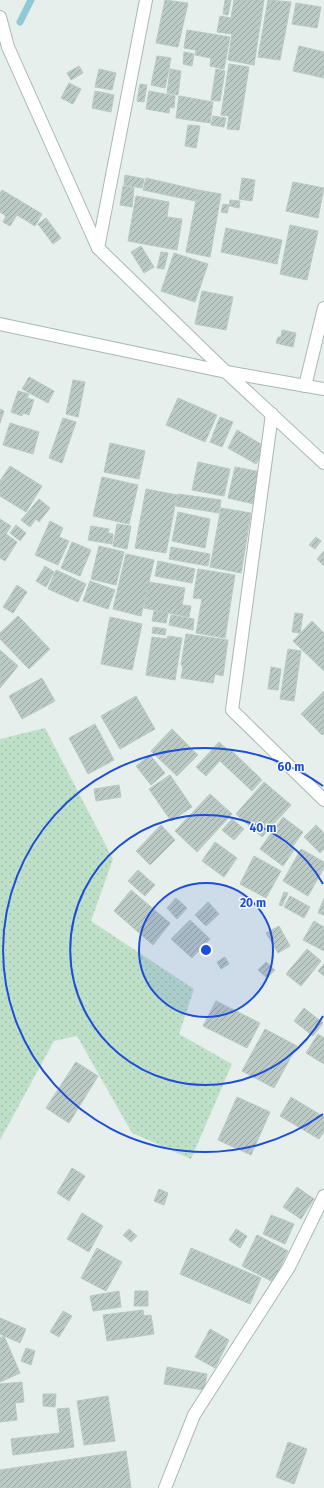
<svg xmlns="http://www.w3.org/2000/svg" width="324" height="1488" viewBox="0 0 324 1488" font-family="'Fira Sans',sans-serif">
	<defs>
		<pattern id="grass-dots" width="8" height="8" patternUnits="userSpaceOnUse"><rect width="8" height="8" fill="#bfe0c8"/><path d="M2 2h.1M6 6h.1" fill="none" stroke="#a4c1ad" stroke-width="1.8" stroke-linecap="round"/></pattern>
		<pattern id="building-hatch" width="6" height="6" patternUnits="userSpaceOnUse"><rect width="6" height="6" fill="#bbcac4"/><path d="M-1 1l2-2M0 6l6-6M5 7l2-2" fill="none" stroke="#98a6a0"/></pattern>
	</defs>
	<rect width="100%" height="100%" fill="#e6efeb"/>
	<path fill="url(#grass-dots)" d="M45 728 113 859 91 921 194 989 179 1034 232 1064 191 1159 132 1133 77 1036 54 1041 0 1140V739Z"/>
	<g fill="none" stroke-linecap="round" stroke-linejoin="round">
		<path stroke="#8ec9d4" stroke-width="7" d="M20 22 31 0"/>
	</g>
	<g fill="url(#building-hatch)" stroke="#b8c9c2">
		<path d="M165 0 188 3 178 47 156 43Z"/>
		<path d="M225 0H231L228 15 223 14Z"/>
		<path d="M234 0H264L254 65 228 60 232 34 217 32 220 16 231 18Z"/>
		<path d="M268 0 291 2 280 60 258 57Z"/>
		<path d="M296 3 321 7 317 28 292 24Z"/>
		<path d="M187 30 230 37 224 69 210 66 211 58 195 55 196 50 184 48Z"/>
		<path d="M299 46 324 52V78L293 71Z"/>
		<path d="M184 52 194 54 192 66 183 64Z"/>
		<path d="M157 56 171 58 165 88 151 85Z"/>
		<path d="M229 64 249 67 239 130 227 129 229 116 221 115Z"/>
		<path d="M79 66 83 73 71 80 67 73Z"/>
		<path d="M99 69 116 73 112 90 95 87Z"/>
		<path d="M170 69 181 71 178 95 167 93Z"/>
		<path d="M216 69 225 71 220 101 211 100Z"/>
		<path d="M69 83 81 89 73 104 61 98Z"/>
		<path d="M140 84 147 85 144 102 137 101Z"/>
		<path d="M95 91 114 95 111 112 92 108Z"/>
		<path d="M149 91 175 96 174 108 170 107 169 113 146 109Z"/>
		<path d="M179 96 213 102 210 123 176 118Z"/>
		<path d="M213 116 226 118 224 127 211 125Z"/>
		<path d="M188 125 200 126 196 148 185 146Z"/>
		<path d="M125 175 144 179 142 188 124 185Z"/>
		<path d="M146 178 198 190 195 201 143 190Z"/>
		<path d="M242 178 255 180 252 201 239 199Z"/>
		<path d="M293 182 324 188 318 218 286 211Z"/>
		<path d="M123 186 134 188 132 207 120 205Z"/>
		<path d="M2 190 42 214 35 226 17 215 10 226 3 222 6 216 0 212V193Z"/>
		<path d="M198 190 221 194 210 257 186 252Z"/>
		<path d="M136 196 169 202 167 217 182 219 177 250 128 241Z"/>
		<path d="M230 200 240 201 239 208 229 206Z"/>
		<path d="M223 204 229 205 227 213 221 212Z"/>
		<path d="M46 218 61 238 53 244 38 224Z"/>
		<path d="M290 225 318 231 307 280 280 274Z"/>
		<path d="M226 228 282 240 277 264 221 252Z"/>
		<path d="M141 246 154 267 144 273 131 252Z"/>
		<path d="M161 252 168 253 164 269 157 268Z"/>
		<path d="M174 253 208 264 195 302 161 291Z"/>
		<path d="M202 291 233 297 226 330 195 324Z"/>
		<path d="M282 330 296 333 293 347 276 343 278 337H281Z"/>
		<path d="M29 377 54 391 48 403 22 389Z"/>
		<path d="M73 380 85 382 78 417 66 414Z"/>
		<path d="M18 391 29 394 27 398 34 400 29 415 23 413 22 416 11 412Z"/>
		<path d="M178 398 217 415 205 442 166 425Z"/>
		<path d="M0 409 4 411 0 423Z"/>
		<path d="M220 417 233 422 222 447 210 442Z"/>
		<path d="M63 418 76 422 62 463 49 458Z"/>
		<path d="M10 423 39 432 33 454 3 445Z"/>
		<path d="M237 430 266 447 256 464 228 448Z"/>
		<path d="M110 443 145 451 139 479 104 472Z"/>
		<path d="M198 462 230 469 224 496 192 490Z"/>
		<path d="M10 466 42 486 26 512 0 496V481Z"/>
		<path d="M235 467 261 472 254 504 228 498Z"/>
		<path d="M102 477 138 485 129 524 93 516Z"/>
		<path d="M146 489 177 495 166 553 135 548Z"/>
		<path d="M178 494 221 500 219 513 176 506Z"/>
		<path d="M39 499 50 508 39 522 36 519 30 527 21 520Z"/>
		<path d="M221 508 251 513 241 573 210 567Z"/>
		<path d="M178 512 210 519 205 548 172 541Z"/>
		<path d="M0 519 11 526 6 534 17 542 5 561 0 558Z"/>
		<path d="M50 521 63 528 59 537 69 541 58 565 35 555Z"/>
		<path d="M117 524 131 526 127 549 113 546Z"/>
		<path d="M16 525 26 533 20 541 10 533Z"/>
		<path d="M91 526 109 529 108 533 113 534 112 544 88 540Z"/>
		<path d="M316 537 321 541 315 549 309 545Z"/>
		<path d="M72 542 91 550 80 576 61 568Z"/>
		<path d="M99 546 124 552 116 585 91 579Z"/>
		<path d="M171 547 210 554 208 566 169 559Z"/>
		<path d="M324 551V566L317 559Z"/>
		<path d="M126 554 154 560 141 616 113 609Z"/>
		<path d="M158 561 195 569 192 583 155 576Z"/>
		<path d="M45 566 54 572 46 587 36 581Z"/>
		<path d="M198 569 235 575 225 638 196 633 202 599 193 598Z"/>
		<path d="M56 570 86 584 78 602 48 589Z"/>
		<path d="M90 581 115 590 108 609 83 601Z"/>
		<path d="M149 582 185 588 182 605 191 606 189 617 144 608Z"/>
		<path d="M17 585 27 592 13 613 3 607Z"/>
		<path d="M154 611 168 613 166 623 152 621Z"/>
		<path d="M295 613 303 614 300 633 292 632Z"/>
		<path d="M171 615 194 619 193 630 169 625Z"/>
		<path d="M18 616 50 649 29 669 0 639V633Z"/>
		<path d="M110 617 142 624 132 670 101 664Z"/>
		<path d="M312 621 324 633V671L293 641Z"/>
		<path d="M153 627 166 629 165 635 152 633Z"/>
		<path d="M186 634 228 640 223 676 215 674 213 683 181 678 183 666 181 665Z"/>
		<path d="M168 636 182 638 175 680 146 675 152 637 167 639Z"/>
		<path d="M288 649 301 651 294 701 280 699Z"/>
		<path d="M0 650 18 666 0 688Z"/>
		<path d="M271 667 281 669 278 690 268 689Z"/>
		<path d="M42 678 55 701 22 719 9 696Z"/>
		<path d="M324 691V733L322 735 301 714Z"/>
		<path d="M136 696 155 729 120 749 101 716Z"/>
		<path d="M95 724 114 760 88 774 69 738Z"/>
		<path d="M172 729 198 755 177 776 151 751Z"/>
		<path d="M219 742 229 751 206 776 196 767Z"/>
		<path d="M231 750 262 780 252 791 220 761Z"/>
		<path d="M150 755 165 773 151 785 136 766Z"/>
		<path d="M170 775 192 807 171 821 149 789Z"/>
		<path d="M264 782 291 805 262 837 236 814Z"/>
		<path d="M119 785 121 797 96 801 94 789Z"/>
		<path d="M210 794 232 814 197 852 175 831Z"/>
		<path d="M283 817 303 832 293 846 273 831Z"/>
		<path d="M232 819 244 829 234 840 222 830Z"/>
		<path d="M161 825 175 840 150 865 136 851Z"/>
		<path d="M316 825 324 833V849L320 853 304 837Z"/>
		<path d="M271 833 294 850 283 866 260 849Z"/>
		<path d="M215 842 237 858 224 877 202 861Z"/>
		<path d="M301 849 324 862V868L308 896 283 881Z"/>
		<path d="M254 856 281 871 266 898 240 884Z"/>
		<path d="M138 870 155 885 145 896 128 881Z"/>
		<path d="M131 890 170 923 153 945 114 911Z"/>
		<path d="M284 892 288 893 282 906 279 905Z"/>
		<path d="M290 896 310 907 304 918 284 907Z"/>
		<path d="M176 898 187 908 177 919 167 908Z"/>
		<path d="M324 898V915L318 913Z"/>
		<path d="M208 902 219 914 206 926 195 915Z"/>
		<path d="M190 920 210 939 192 958 171 939Z"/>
		<path d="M314 921 324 927V951L303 940Z"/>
		<path d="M279 926 290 946 278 953 266 933Z"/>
		<path d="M307 949 321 961 301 986 286 974Z"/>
		<path d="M225 957 229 964 221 969 217 962Z"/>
		<path d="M266 962 275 970 267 978 258 970Z"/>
		<path d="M324 964V976L318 971Z"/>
		<path d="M216 1001 260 1023 247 1048 203 1026Z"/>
		<path d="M304 1008 323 1023 313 1036 294 1021Z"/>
		<path d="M265 1029 297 1046 274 1088 242 1071Z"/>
		<path d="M318 1034 324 1038V1064L306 1053Z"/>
		<path d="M76 1062 98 1076 69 1123 46 1108Z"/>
		<path d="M237 1097 270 1112 251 1155 218 1140Z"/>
		<path d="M291 1097 324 1117V1132L319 1139 280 1116Z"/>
		<path d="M72 1168 85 1176 69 1201 57 1193Z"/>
		<path d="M297 1187 314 1199 301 1219 283 1207Z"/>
		<path d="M159 1189 168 1193 164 1205 154 1201Z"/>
		<path d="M82 1213 103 1226 89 1252 67 1239Z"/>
		<path d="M271 1215 294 1224 285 1244 263 1234Z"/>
		<path d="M129 1229 137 1236 131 1242 123 1235Z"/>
		<path d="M236 1229 247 1236 240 1248 229 1240Z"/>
		<path d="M257 1235 288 1251 273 1282 242 1266Z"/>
		<path d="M97 1248 122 1262 106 1291 81 1278Z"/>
		<path d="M191 1248 261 1278 250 1304 180 1274Z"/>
		<path d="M119 1291 121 1307 93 1311 90 1296Z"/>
		<path d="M135 1291H148V1306H134Z"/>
		<path d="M143 1310 144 1316 151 1315 154 1334 107 1341 103 1315Z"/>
		<path d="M63 1311 72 1316 59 1337 50 1332Z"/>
		<path d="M0 1318 26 1329 20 1343 0 1334Z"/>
		<path d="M210 1329 229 1340 215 1368 195 1357Z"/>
		<path d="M4 1336 20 1373 0 1382V1338Z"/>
		<path d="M26 1348 35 1351 31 1365 21 1361Z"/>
		<path d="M167 1367 207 1374 204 1390 164 1384Z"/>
		<path d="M22 1382 24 1402 15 1403 17 1420 0 1422V1384Z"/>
		<path d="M43 1394H56L55 1407 43 1406Z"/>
		<path d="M108 1396 115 1441 84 1445 77 1401Z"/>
		<path d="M69 1408 74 1447 13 1455 11 1439 60 1433 57 1409Z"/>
		<path d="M288 1442 307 1449 294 1484 276 1477Z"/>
		<path d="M126 1451 131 1488H0V1470Z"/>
	</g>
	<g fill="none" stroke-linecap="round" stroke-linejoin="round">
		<g stroke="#a8b8b2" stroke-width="14">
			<g id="minor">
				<path d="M0 17 8 47 98 248 226 372 324 463"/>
				<path d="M98 248 146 0"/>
				<path d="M305 386 324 308"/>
				<path d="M272 414 232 710 324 800"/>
				<path d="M165 1488 194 1415 289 1267 324 1196"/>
			</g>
		</g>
		<g stroke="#a8b8b2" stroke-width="14">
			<path id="tertiary" d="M0 324 226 372 324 389"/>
		</g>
		<use href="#minor" stroke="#fff" stroke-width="12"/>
		<use href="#tertiary" stroke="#fff" stroke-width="12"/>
	</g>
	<circle cx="206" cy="950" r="67" fill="#1d4ed8" fill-opacity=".12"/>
	<g fill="none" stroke="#1d4ed8" stroke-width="2">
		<circle cx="206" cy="950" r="67"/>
		<path d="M323 1016A135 135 0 1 1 323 884"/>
		<path d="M323 1114A202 202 0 1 1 323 786"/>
	</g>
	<circle cx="206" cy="950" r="6" fill="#1d4ed8" stroke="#f7fbf9" stroke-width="2"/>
	<g font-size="12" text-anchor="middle" font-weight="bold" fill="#1d4ed8" stroke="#f7fbf9" stroke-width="3" stroke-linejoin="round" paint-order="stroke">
		<text x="291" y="771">60 m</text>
		<text x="263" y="832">40 m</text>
		<text x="253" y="907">20 m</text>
	</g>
</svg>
